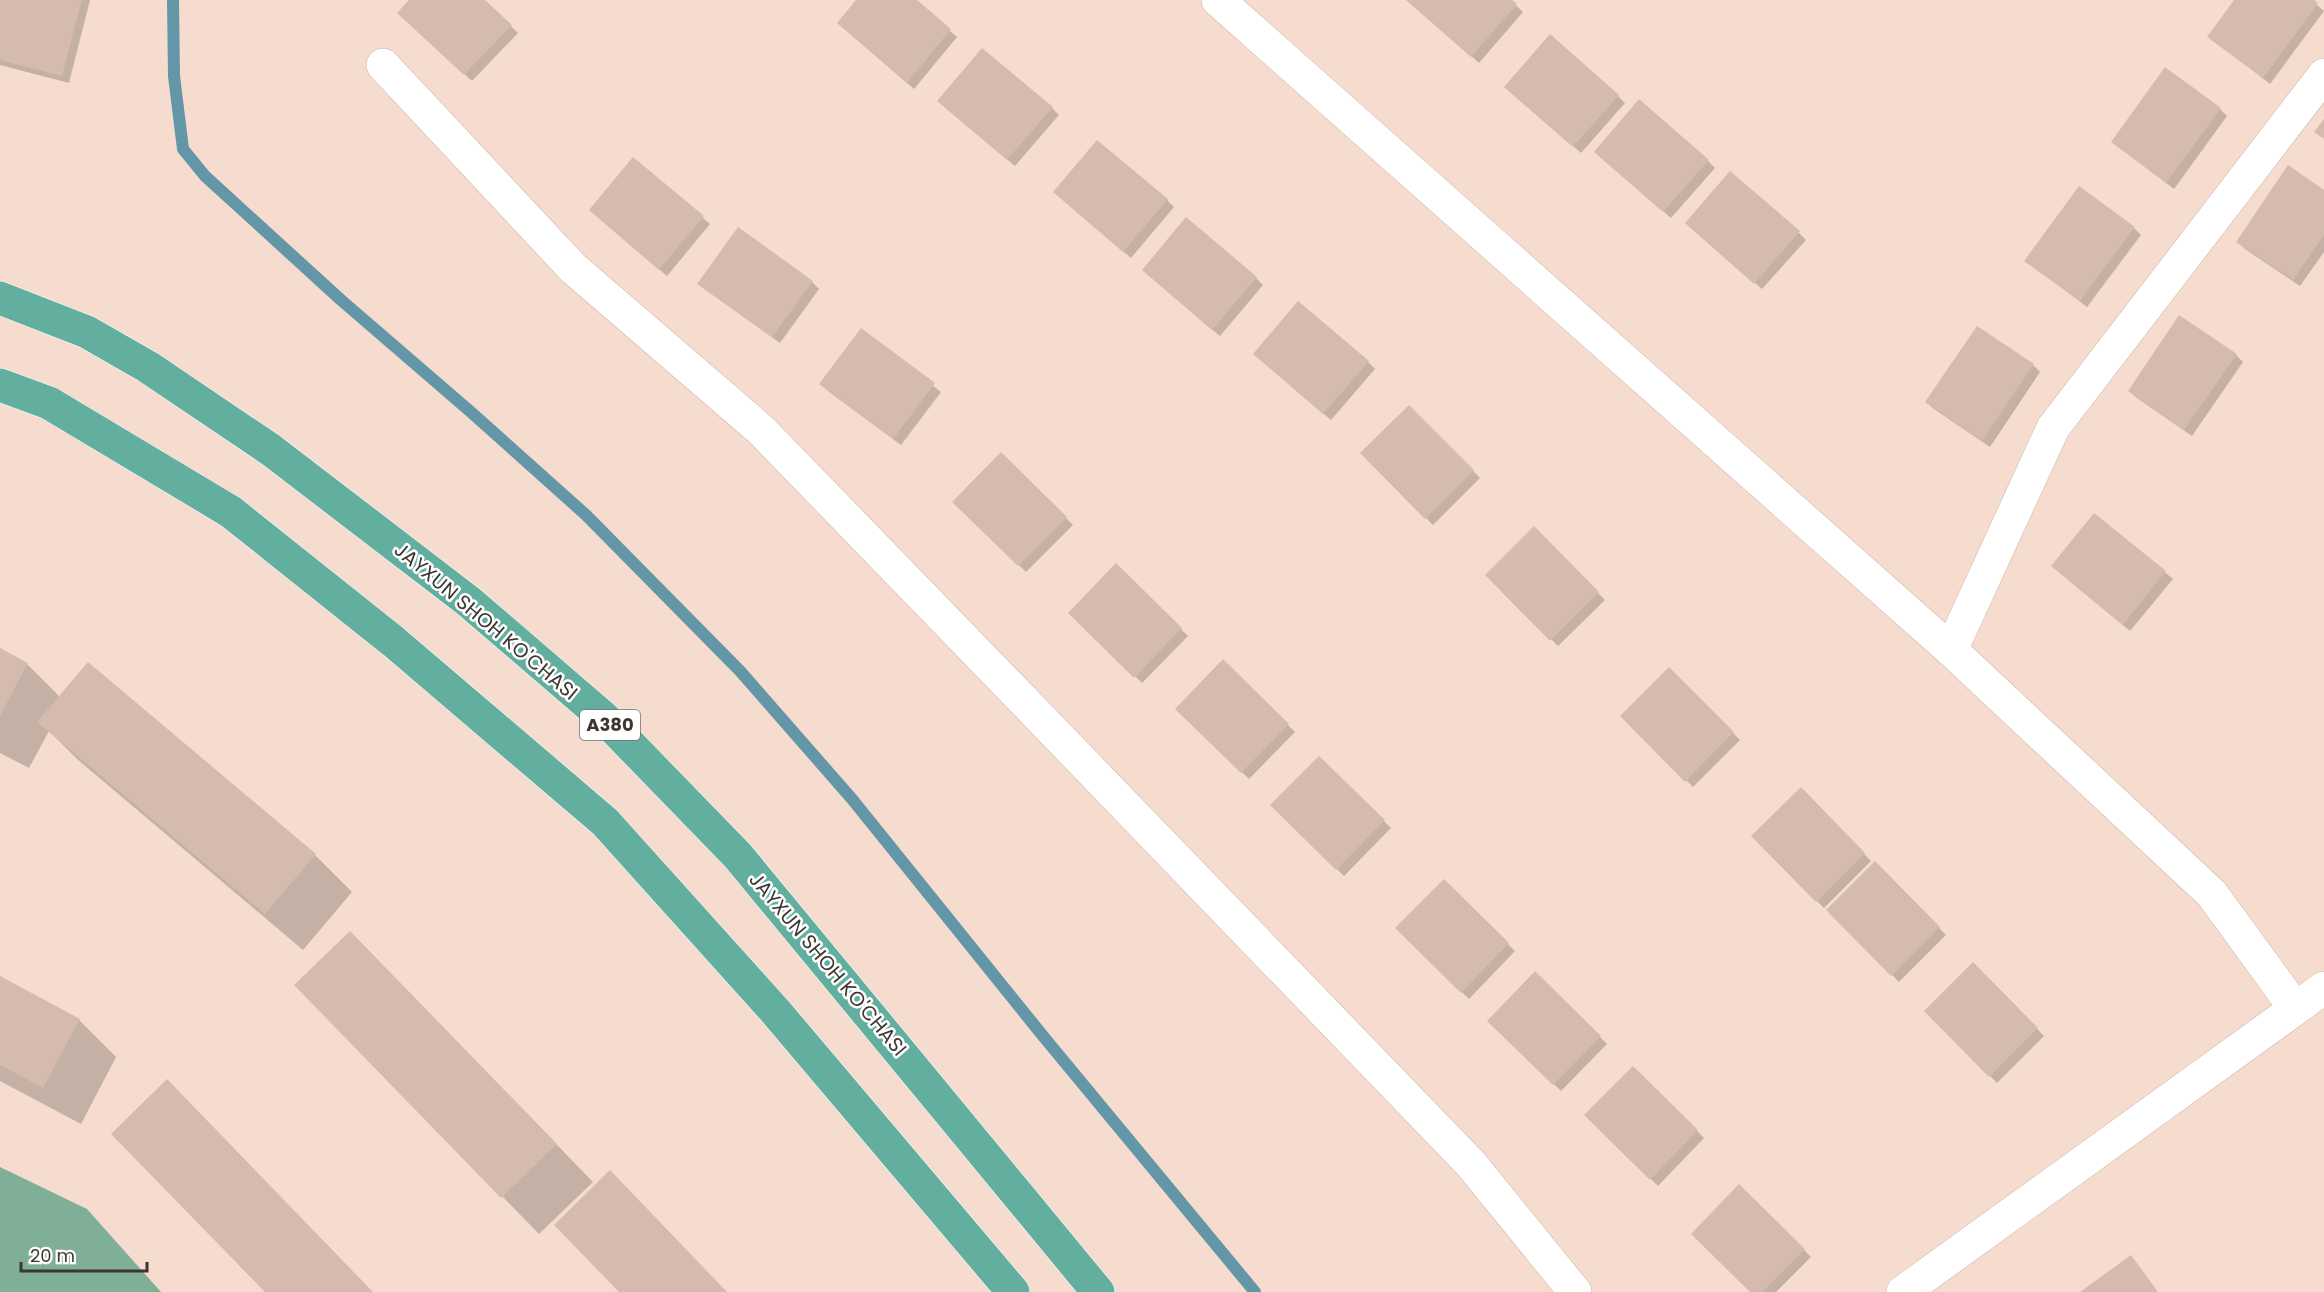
<svg xmlns="http://www.w3.org/2000/svg" width="2324" height="1292" viewBox="0 0 2324 1292" font-family="Poppins,sans-serif">
	<rect width="100%" height="100%" fill="#f5dcce"/>
	<path fill="#80af98" d="M0 1167 87 1209 161 1292H0Z"/>
	<g fill="#0003">
		<path d="M0 0H90L69 83 0 65Z"/>
		<path d="M411 0H483L518 33 472 81 406 20Z"/>
		<path d="M858 0H914L957 37 914 89 846 30Z"/>
		<path d="M1408 0H1510L1523 12 1479 63Z"/>
		<path d="M2236 0H2311L2324 11 2270 84 2209 36Z"/>
		<path d="M1513 94 1618 96 1625 103 1581 153Z"/>
		<path d="M946 108H1052L1059 115 1015 166Z"/>
		<path d="M2220 109 2227 116 2174 189 2113 142Z"/>
		<path d="M634 159 710 224 667 276 598 217Z"/>
		<path d="M1603 159 1708 161 1715 168 1671 218Z"/>
		<path d="M1055 192 1167 200 1174 207 1131 258Z"/>
		<path d="M2324 192V252L2300 286 2245 249 2238 242Z"/>
		<path d="M2134 228 2141 235 2087 307 2026 261Z"/>
		<path d="M1694 230 1798 232 1806 240 1762 289Z"/>
		<path d="M1151 277 1256 278 1263 285 1220 336Z"/>
		<path d="M812 282 819 289 780 343 706 290Z"/>
		<path d="M862 330 941 392 901 445 828 391Z"/>
		<path d="M2236 355 2243 362 2192 436 2137 398 2129 391Z"/>
		<path d="M1262 361 1368 362 1375 369 1331 420Z"/>
		<path d="M2033 365 2040 372 1990 447 1934 409 1926 402Z"/>
		<path d="M1409 407 1480 478 1433 525 1362 453Z"/>
		<path d="M1001 454 1073 525 1026 572 954 502Z"/>
		<path d="M2095 515 2173 579 2130 631 2060 573Z"/>
		<path d="M1534 528 1605 600 1558 646 1487 575Z"/>
		<path d="M1116 565 1188 636 1142 683 1070 613Z"/>
		<path d="M0 650 27 664 60 697 315 855 352 892 303 950 77 759 49 731 29 768 0 753Z"/>
		<path d="M1223 662 1295 732 1249 779 1177 709Z"/>
		<path d="M1669 669 1740 740 1693 787 1623 716Z"/>
		<path d="M1319 758 1391 828 1344 876 1272 805Z"/>
		<path d="M1801 790 1871 861 1824 908 1753 836Z"/>
		<path d="M1875 863 1946 935 1899 982 1829 910Z"/>
		<path d="M1444 881 1515 951 1469 999 1397 928Z"/>
		<path d="M1973 964 2044 1036 1997 1083 1926 1011Z"/>
		<path d="M387 970 593 1182 539 1234 296 985Z"/>
		<path d="M1535 973 1607 1044 1561 1091 1489 1021Z"/>
		<path d="M0 978 79 1020 116 1057 81 1124 0 1081Z"/>
		<path d="M1633 1068 1704 1138 1658 1186 1586 1115Z"/>
		<path d="M1739 1186 1811 1257 1776 1292H1752Z"/>
	</g>
	<g fill="none" stroke-linecap="round" stroke-linejoin="round">
		<path stroke="#6397a8" stroke-width="12" d="M173 0 174 76 183 149 205 176 341 300 472 413 586 515 740 671 852 799 1043 1036 1255 1292"/>
	</g>
	<g fill="#d4bbae">
		<path d="M0 0H82L62 76 0 60Z"/>
		<path d="M409 0H485L512 25 464 75 397 13Z"/>
		<path d="M856 0H917L951 29 907 83 837 23Z"/>
		<path d="M1406 0H1512L1517 4 1471 57Z"/>
		<path d="M2234 0H2314L2318 3 2263 78 2207 37Z"/>
		<path d="M1550 34 1619 95 1573 147 1504 87Z"/>
		<path d="M982 48 1053 107 1007 160 937 101Z"/>
		<path d="M2165 67 2221 108 2166 183 2111 142Z"/>
		<path d="M1639 99 1709 160 1663 212 1594 152Z"/>
		<path d="M2324 119V139L2314 132Z"/>
		<path d="M1097 140 1168 199 1123 252 1053 192Z"/>
		<path d="M633 157 704 216 659 270 589 210Z"/>
		<path d="M2288 165 2324 190V235L2293 280 2236 242Z"/>
		<path d="M1730 171 1800 231 1754 284 1685 223Z"/>
		<path d="M2079 186 2135 227 2080 301 2024 261Z"/>
		<path d="M1186 217 1257 277 1212 330 1142 270Z"/>
		<path d="M738 227 813 281 772 337 697 284Z"/>
		<path d="M1298 301 1369 361 1323 414 1253 354Z"/>
		<path d="M2179 315 2237 354 2184 430 2128 391Z"/>
		<path d="M1977 326 2034 364 1982 441 1925 402Z"/>
		<path d="M861 328 935 383 893 439 819 384Z"/>
		<path d="M1409 405 1474 470 1425 519 1360 453Z"/>
		<path d="M1001 452 1067 517 1018 566 952 502Z"/>
		<path d="M2094 513 2166 571 2123 625 2051 566Z"/>
		<path d="M1534 526 1599 592 1550 641 1485 575Z"/>
		<path d="M1116 563 1182 628 1134 678 1068 613Z"/>
		<path d="M0 648 28 663 0 716Z"/>
		<path d="M1223 659 1289 724 1241 773 1175 709Z"/>
		<path d="M88 662 316 854 265 914 37 722Z"/>
		<path d="M1669 667 1734 732 1685 782 1620 716Z"/>
		<path d="M1319 756 1385 820 1336 870 1270 805Z"/>
		<path d="M1801 787 1865 853 1816 902 1751 836Z"/>
		<path d="M1875 861 1940 927 1891 976 1826 910Z"/>
		<path d="M1444 879 1509 943 1461 993 1395 928Z"/>
		<path d="M350 931 557 1144 501 1198 294 985Z"/>
		<path d="M1973 962 2038 1028 1989 1077 1924 1011Z"/>
		<path d="M1535 971 1601 1036 1553 1085 1487 1021Z"/>
		<path d="M0 976 80 1019 43 1088 0 1065Z"/>
		<path d="M1633 1066 1698 1130 1650 1180 1584 1115Z"/>
		<path d="M167 1079 373 1292H265L111 1134Z"/>
		<path d="M610 1170 727 1292H619L554 1225Z"/>
		<path d="M1739 1184 1805 1249 1762 1292H1750L1691 1234Z"/>
		<path d="M2131 1255 2158 1292H2080Z"/>
	</g>
	<g fill="none" stroke-linecap="round" stroke-linejoin="round">
		<g stroke="#ccb4a6" stroke-width="34">
			<g id="minor">
				<path d="M1218 0 1951 650 2212 894 2295 1008"/>
				<path d="M383 65 573 268 761 430 1024 701 1471 1164 1575 1292"/>
				<path d="M1951 650 2053 428 2324 75"/>
				<path d="M1903 1292 2324 988"/>
			</g>
		</g>
		<g stroke="#fff" stroke-width="34">
			<g id="trunk">
				<path d="M0 298 87 332 148 367 271 450 468 601 603 717 738 856 1098 1292"/>
				<path d="M0 385 49 403 231 512 394 642 605 822 776 1012 1013 1292"/>
			</g>
		</g>
		<use href="#minor" stroke="#fff" stroke-width="33"/>
		<use href="#trunk" stroke="#62afa0" stroke-width="33"/>
	</g>
	<g text-anchor="middle" stroke-width="5" stroke-linejoin="round" paint-order="stroke">
		<rect fill="#fff" stroke="#78726d" stroke-width="1.5" x="580" y="710" width="60" height="30" rx="4.5"/>
		<g font-size="18" font-weight="bold" fill="#3e352f">
			<text x="610" y="731">A380</text>
		</g>
		<g font-size="20" fill="#3e352f" stroke="#fff">
			<text transform="translate(486 621) rotate(40)" y="7">JAYXUN SHOH KO'CHASI</text>
			<text transform="translate(828 964) rotate(50)" y="7">JAYXUN SHOH KO'CHASI</text>
		</g>
	</g>
	<path d="M21 1262v9h126v-9" fill="none" stroke="#3e352f" stroke-width="3"/>
	<text x="30" y="1262" font-size="18" fill="#3e352f" stroke="#ffffff" stroke-width="4.5" paint-order="stroke">20 m</text>
</svg>
